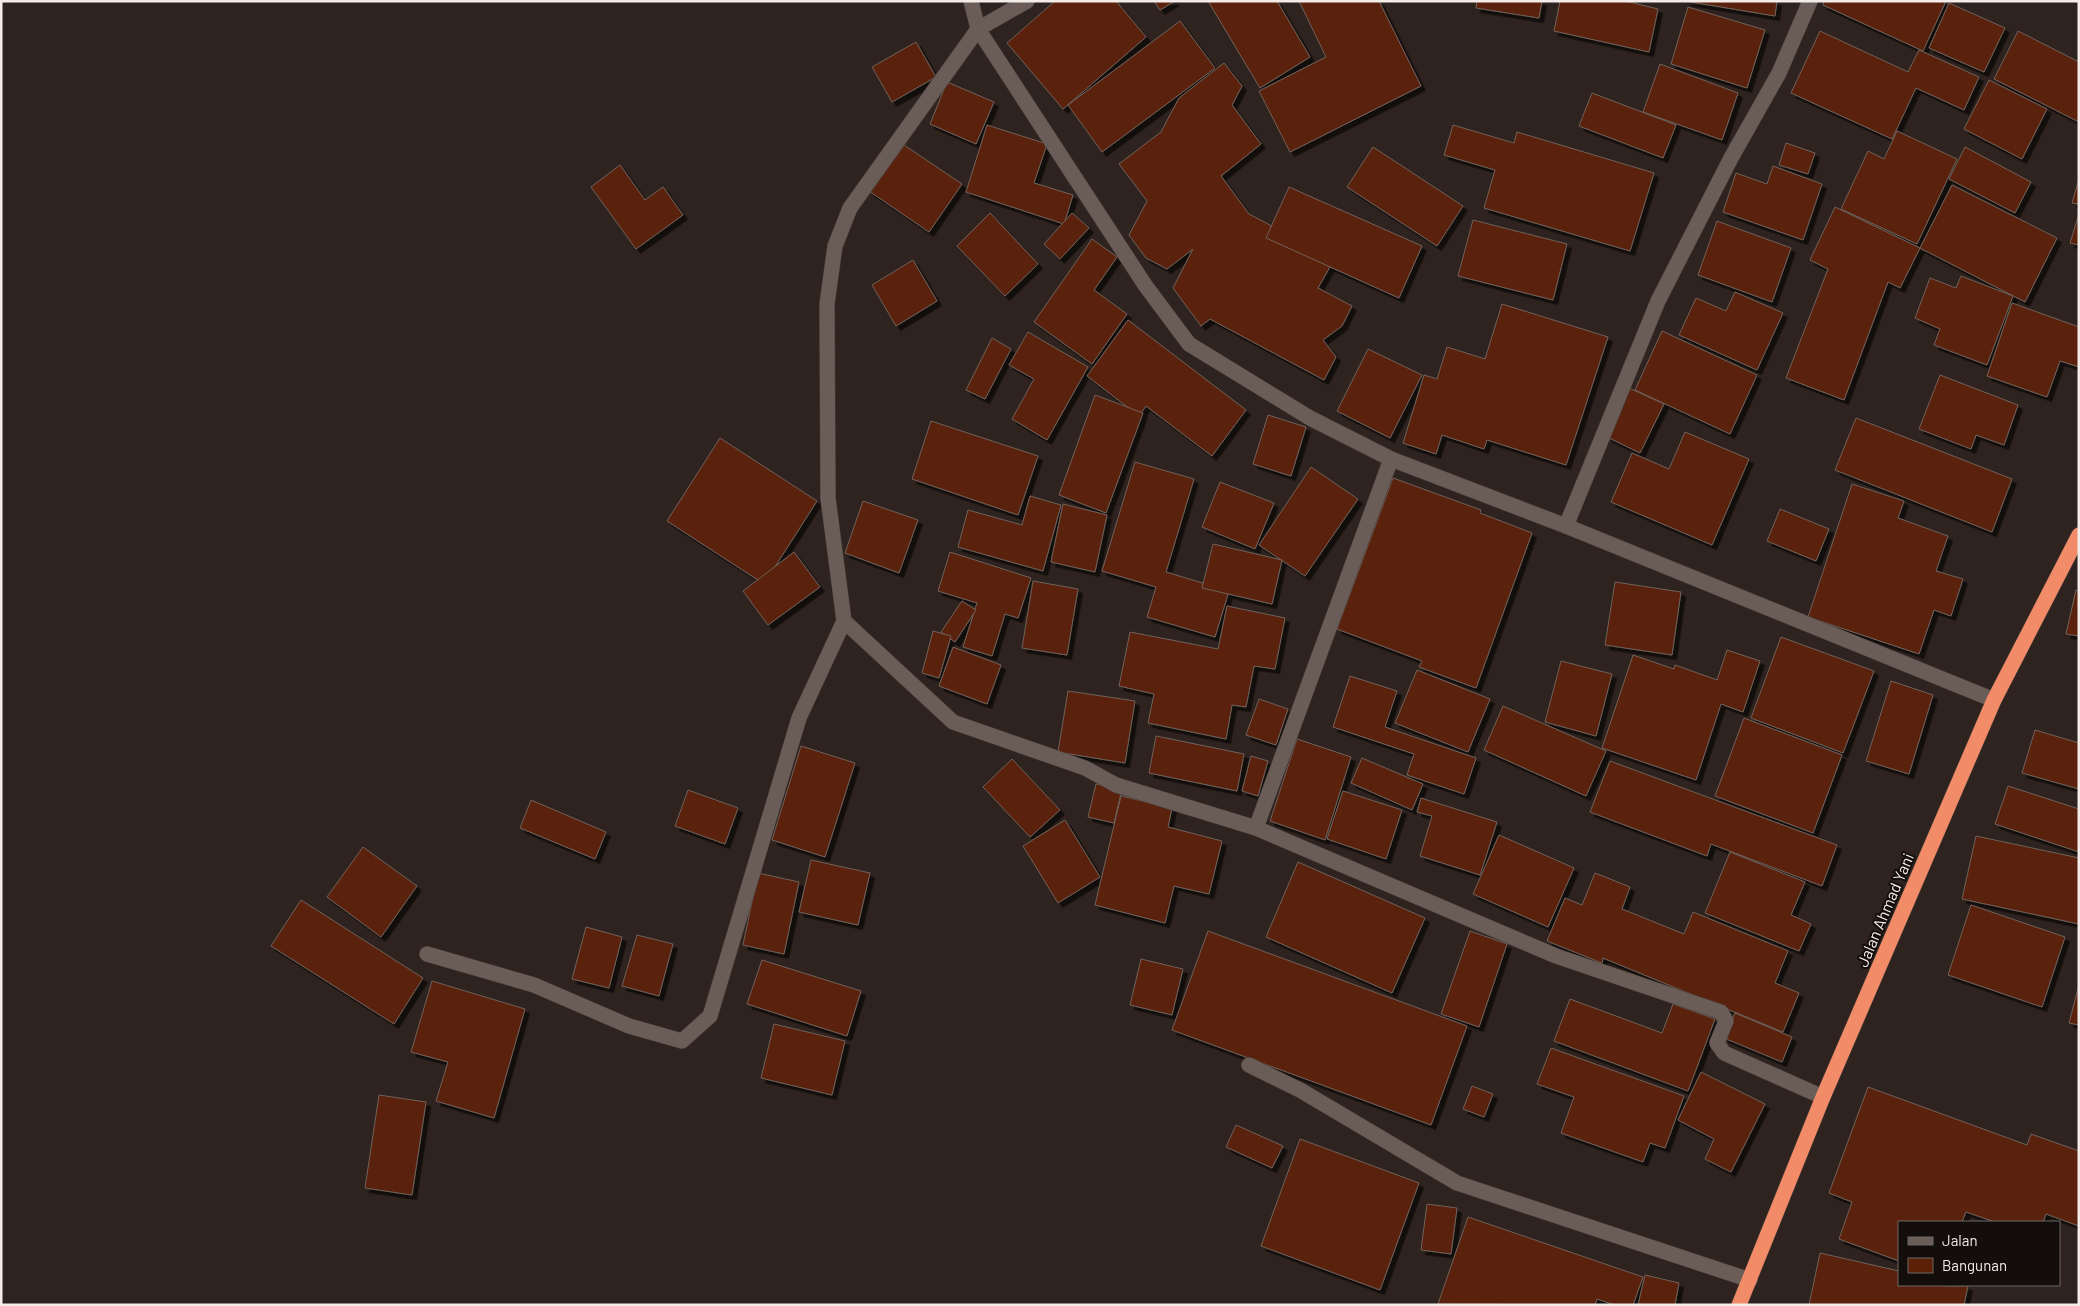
<svg xmlns="http://www.w3.org/2000/svg" width="2080" height="1306" viewBox="0 0 2080 1306" font-family="Barlow,sans-serif">
	<defs>
		<filter id="shadow"><feDropShadow dx="4.5" dy="4.5" stdDeviation="0" flood-color="#0009"/></filter>
	</defs>
	<rect width="100%" height="100%" fill="#2e231e"/>
	<g fill="#5a2008" stroke="#70625d" filter="url(#shadow)">
		<path d="M1055 1H1116L1146 37 1063 109 1007 43Z"/>
		<path d="M1154 1H1175L1160 10Z"/>
		<path d="M1208 1H1277L1310 57 1260 88Z"/>
		<path d="M1299 1H1379L1421 86 1290 152 1259 91 1326 57Z"/>
		<path d="M1477 1H1542L1539 18 1476 8Z"/>
		<path d="M1560 1H1625L1658 9 1649 52 1554 31Z"/>
		<path d="M1685 1H1777L1775 16Z"/>
		<path d="M1824 1H1946L1923 51 1823 5Z"/>
		<path d="M1949 3 2005 28 1984 72 1929 48Z"/>
		<path d="M1688 7 1765 30 1747 88 1671 64Z"/>
		<path d="M1180 21 1215 68 1102 152 1068 105Z"/>
		<path d="M1820 31 1908 72 1919 50 1979 77 1964 110 1916 88 1892 139 1791 93Z"/>
		<path d="M2018 31 2079 62V122L1994 79Z"/>
		<path d="M916 42 936 77 892 102 872 67Z"/>
		<path d="M1224 63 1242 86 1232 105 1261 144 1221 176 1249 214 1270 225 1279 237 1331 265 1318 288 1352 306 1342 326 1323 340 1336 357 1324 380 1210 319 1201 326 1173 288 1193 249 1167 269 1146 258 1129 235 1147 201 1119 164 1161 132 1179 98Z"/>
		<path d="M1660 64 1738 93 1722 140 1643 112Z"/>
		<path d="M1989 80 2047 109 2022 159 1964 129Z"/>
		<path d="M947 82 994 102 976 144 930 124Z"/>
		<path d="M1592 93 1676 125 1663 158 1579 126Z"/>
		<path d="M987 125 1047 144 1034 183 1073 195 1064 224 966 192Z"/>
		<path d="M1453 125 1514 143 1517 132 1654 173 1630 251 1484 208 1495 170 1444 155Z"/>
		<path d="M1897 131 1957 159 1917 244 1841 209 1868 151 1884 159Z"/>
		<path d="M901 143 962 184 929 232 869 191Z"/>
		<path d="M1786 143 1815 153 1808 174 1779 165Z"/>
		<path d="M1373 147 1463 206 1437 246 1347 187Z"/>
		<path d="M1965 147 2031 182 2015 213 1949 179Z"/>
		<path d="M620 165 645 200 663 187 683 215 636 249 591 187Z"/>
		<path d="M1773 166 1822 184 1803 240 1723 212 1736 173 1767 184Z"/>
		<path d="M2079 179V204L2072 203Z"/>
		<path d="M1952 185 2057 238 2025 302 1920 248Z"/>
		<path d="M1289 187 1422 246 1399 298 1266 238Z"/>
		<path d="M1835 207 1920 248 1900 288 1888 282 1844 400 1786 378 1828 269 1810 260Z"/>
		<path d="M990 213 1038 264 1005 296 957 246Z"/>
		<path d="M1072 213 1089 228 1060 259 1044 244Z"/>
		<path d="M2079 214V245L2070 243Z"/>
		<path d="M1473 220 1567 244 1553 300 1458 276Z"/>
		<path d="M1717 221 1791 248 1772 302 1698 275Z"/>
		<path d="M1092 239 1117 257 1094 290 1127 314 1092 364 1034 322Z"/>
		<path d="M913 260 937 301 896 326 872 285Z"/>
		<path d="M1961 276 2013 296 1987 365 1934 345 1940 329 1915 318 1930 278 1956 288Z"/>
		<path d="M1735 292 1783 313 1757 370 1679 335 1696 298 1726 311Z"/>
		<path d="M2012 303 2079 327V367L2060 361 2047 397 1987 376Z"/>
		<path d="M1502 304 1608 337 1566 465 1487 440 1484 449 1442 435 1436 454 1403 443 1424 375 1437 379 1447 347 1485 359Z"/>
		<path d="M1128 320 1246 410 1212 456 1146 406 1139 416 1087 376Z"/>
		<path d="M1662 331 1757 375 1730 434 1635 390Z"/>
		<path d="M1028 332 1088 367 1047 440 1012 419 1034 379 1009 365Z"/>
		<path d="M992 338 1011 349 985 399 966 390Z"/>
		<path d="M1368 349 1422 375 1390 438 1337 411Z"/>
		<path d="M1940 375 2018 405 2004 445 1976 435 1971 449 1919 429Z"/>
		<path d="M1629 388 1664 404 1640 453 1607 437Z"/>
		<path d="M1095 395 1143 413 1106 513 1059 495Z"/>
		<path d="M1268 415 1306 427 1291 476 1253 464Z"/>
		<path d="M1856 418 2012 479 1992 532 1835 470Z"/>
		<path d="M931 421 1038 456 1018 515 912 479Z"/>
		<path d="M1685 432 1749 459 1712 545 1611 502 1632 453 1669 469Z"/>
		<path d="M720 438 817 501 764 584 667 521Z"/>
		<path d="M1135 462 1194 479 1166 572 1229 591 1215 637 1147 617 1156 587 1102 571Z"/>
		<path d="M1311 467 1358 499 1305 576 1259 545Z"/>
		<path d="M1393 478 1481 510 1480 513 1532 533 1476 688 1419 667 1422 661 1337 629Z"/>
		<path d="M1220 482 1274 503 1255 549 1202 527Z"/>
		<path d="M1852 484 1904 501 1898 518 1948 536 1936 571 1963 579 1951 616 1934 610 1919 654 1808 617Z"/>
		<path d="M1030 496 1061 505 1043 571 958 547 968 510 1022 525Z"/>
		<path d="M863 501 918 520 899 573 845 553Z"/>
		<path d="M1063 504 1107 515 1095 572 1051 562Z"/>
		<path d="M1780 509 1829 529 1816 561 1767 541Z"/>
		<path d="M1213 544 1282 560 1272 604 1202 588Z"/>
		<path d="M794 552 820 587 768 625 743 591Z"/>
		<path d="M950 552 1031 578 1018 618 1005 614 992 656 963 647 977 603 938 591Z"/>
		<path d="M1033 581 1078 589 1067 655 1022 648Z"/>
		<path d="M1615 582 1681 592 1672 655 1605 645Z"/>
		<path d="M2076 590 2079 591V636L2066 634Z"/>
		<path d="M962 601 976 610 955 642 941 632Z"/>
		<path d="M1227 606 1285 618 1275 669 1254 666 1246 707 1232 705 1226 739 1148 723 1154 694 1119 686 1130 632 1218 649Z"/>
		<path d="M933 631 951 636 939 678 922 673Z"/>
		<path d="M1781 637 1874 671 1843 753 1751 718Z"/>
		<path d="M953 647 1001 665 987 704 939 686Z"/>
		<path d="M1727 650 1760 661 1743 712 1721 704 1696 780 1602 748 1633 655 1674 669 1675 665 1717 680Z"/>
		<path d="M1561 661 1612 674 1596 736 1545 722Z"/>
		<path d="M1417 670 1490 699 1468 752 1395 723Z"/>
		<path d="M1350 676 1397 691 1385 727 1476 758 1464 794 1407 775 1414 754 1333 727Z"/>
		<path d="M1891 681 1933 695 1909 774 1866 761Z"/>
		<path d="M1068 691 1135 701 1125 763 1058 752Z"/>
		<path d="M1259 699 1288 709 1276 745 1246 735Z"/>
		<path d="M1503 706 1606 751 1586 796 1484 750Z"/>
		<path d="M1744 718 1842 755 1813 833 1715 796Z"/>
		<path d="M2035 730 2079 743V789L2022 773Z"/>
		<path d="M1156 736 1244 754 1237 791 1149 773Z"/>
		<path d="M1297 739 1351 757 1325 840 1270 821Z"/>
		<path d="M801 746 855 763 825 857 772 840Z"/>
		<path d="M1251 756 1268 761 1258 796 1242 791Z"/>
		<path d="M1362 758 1423 784 1412 810 1351 783Z"/>
		<path d="M1012 759 1060 810 1030 837 983 787Z"/>
		<path d="M1610 761 1837 845 1822 886 1711 844 1707 856 1590 812Z"/>
		<path d="M1096 784 1122 789 1114 823 1088 817Z"/>
		<path d="M2008 786 2079 809V852L1995 824Z"/>
		<path d="M688 790 738 808 725 844 675 826Z"/>
		<path d="M1343 791 1402 810 1386 859 1327 839Z"/>
		<path d="M1121 796 1172 808 1168 827 1222 841 1209 894 1174 886 1165 923 1095 905Z"/>
		<path d="M1421 798 1497 822 1480 875 1420 856 1432 816 1417 812Z"/>
		<path d="M531 800 606 832 595 859 520 828Z"/>
		<path d="M1065 820 1100 877 1058 903 1023 846Z"/>
		<path d="M1499 835 1574 868 1548 927 1473 894Z"/>
		<path d="M1976 836 2079 858V924L1962 899Z"/>
		<path d="M363 847 417 886 381 937 327 897Z"/>
		<path d="M1730 852 1805 882 1791 915 1811 924 1799 951 1705 913Z"/>
		<path d="M811 860 870 873 858 925 799 912Z"/>
		<path d="M1298 862 1425 918 1392 993 1266 937Z"/>
		<path d="M758 873 799 882 784 954 743 945Z"/>
		<path d="M1595 873 1630 887 1622 909 1684 934 1693 912 1788 951 1775 983 1799 993 1783 1032 1603 958 1602 963 1547 941 1565 898 1582 905Z"/>
		<path d="M301 900 423 978 394 1024 271 946Z"/>
		<path d="M1971 905 2065 937 2042 1007 1948 975Z"/>
		<path d="M586 927 622 937 609 988 572 979Z"/>
		<path d="M1208 931 1467 1026 1431 1125 1172 1030Z"/>
		<path d="M1470 931 1507 944 1479 1027 1441 1014Z"/>
		<path d="M637 935 673 944 659 996 622 986Z"/>
		<path d="M1141 959 1183 969 1172 1015 1130 1005Z"/>
		<path d="M762 960 861 991 847 1036 747 1004Z"/>
		<path d="M432 981 525 1009 494 1118 436 1101 448 1062 411 1052Z"/>
		<path d="M2079 985V1025L2069 1023Z"/>
		<path d="M1570 999 1662 1033 1673 1004 1715 1019 1688 1091 1554 1041Z"/>
		<path d="M1735 1013 1792 1037 1782 1062 1724 1038Z"/>
		<path d="M774 1024 845 1041 832 1095 761 1078Z"/>
		<path d="M1551 1048 1684 1096 1665 1148 1650 1143 1643 1162 1561 1133 1574 1097 1537 1084Z"/>
		<path d="M1701 1072 1765 1104 1731 1172 1705 1159 1714 1139 1678 1120Z"/>
		<path d="M1472 1086 1493 1094 1484 1117 1463 1109Z"/>
		<path d="M1868 1087 2027 1145 2031 1134 2079 1151V1226L2046 1214 2043 1222H1995L1966 1212 1962 1222H1899V1261L1839 1239 1852 1202 1829 1193Z"/>
		<path d="M379 1095 426 1102 412 1195 365 1188Z"/>
		<path d="M1236 1125 1283 1146 1272 1168 1226 1147Z"/>
		<path d="M1300 1139 1419 1183 1380 1290 1261 1246Z"/>
		<path d="M1427 1204 1457 1208 1451 1254 1421 1250Z"/>
		<path d="M1468 1217 1643 1277 1633 1305H1615L1597 1299 1595 1305 1438 1304Z"/>
		<path d="M1820 1253 1899 1271V1285L1968 1286 1964 1305H1809Z"/>
		<path d="M1645 1275 1679 1283 1675 1305H1638Z"/>
	</g>
	<g fill="none" stroke-linecap="round" stroke-linejoin="round">
		<g stroke="#473d3a" stroke-width="16">
			<g id="minor">
				<path d="M971 1 978 29 1145 285 1189 344 1310 418 1391 459 1566 526 1994 700"/>
				<path d="M1566 526 1658 301 1731 158 1779 73 1810 1"/>
				<path d="M844 621 953 722 1085 768 1116 785 1256 828 1556 956 1721 1012 1726 1021 1717 1043 1724 1053 1823 1097"/>
				<path d="M1256 828 1391 459"/>
				<path d="M427 954 534 985 629 1026 682 1041 710 1016 799 718 844 621 828 498 827 304 835 246 850 208 978 29 1027 1"/>
				<path d="M1249 1065 1300 1090 1457 1183 1750 1280"/>
			</g>
		</g>
		<g stroke="#473d3a" stroke-width="16">
			<path id="highway" d="M1739 1305 1823 1097 1994 700 2079 535"/>
		</g>
		<use href="#minor" stroke="#6a5c56" stroke-width="15"/>
		<use href="#highway" stroke="#f28b67" stroke-width="15"/>
	</g>
	<g text-anchor="middle" stroke-width="4" stroke-linejoin="round" paint-order="stroke">
		<g font-size="16" fill="#f4ece9" stroke="#130e0b">
			<text transform="translate(1885 910) rotate(-67)" y="6">Jalan Ahmad Yani</text>
		</g>
	</g>
	<rect width="2080" height="1306" fill="none" stroke="#f4ece9" stroke-width="5"/>
	<rect x="1898" y="1221" width="162" height="65" fill="#130e0b" stroke="#6d6764"/>
	<rect x="1908" y="1237" width="25" height="8" fill="#6a5c56" stroke="#6d6764"/>
	<text x="1942" y="1246" font-size="15" fill="#f4ece9">Jalan</text>
	<rect x="1908" y="1258" width="25" height="15" fill="#5a2008" stroke="#6d6764"/>
	<text x="1942" y="1271" font-size="15" fill="#f4ece9">Bangunan</text>
</svg>
